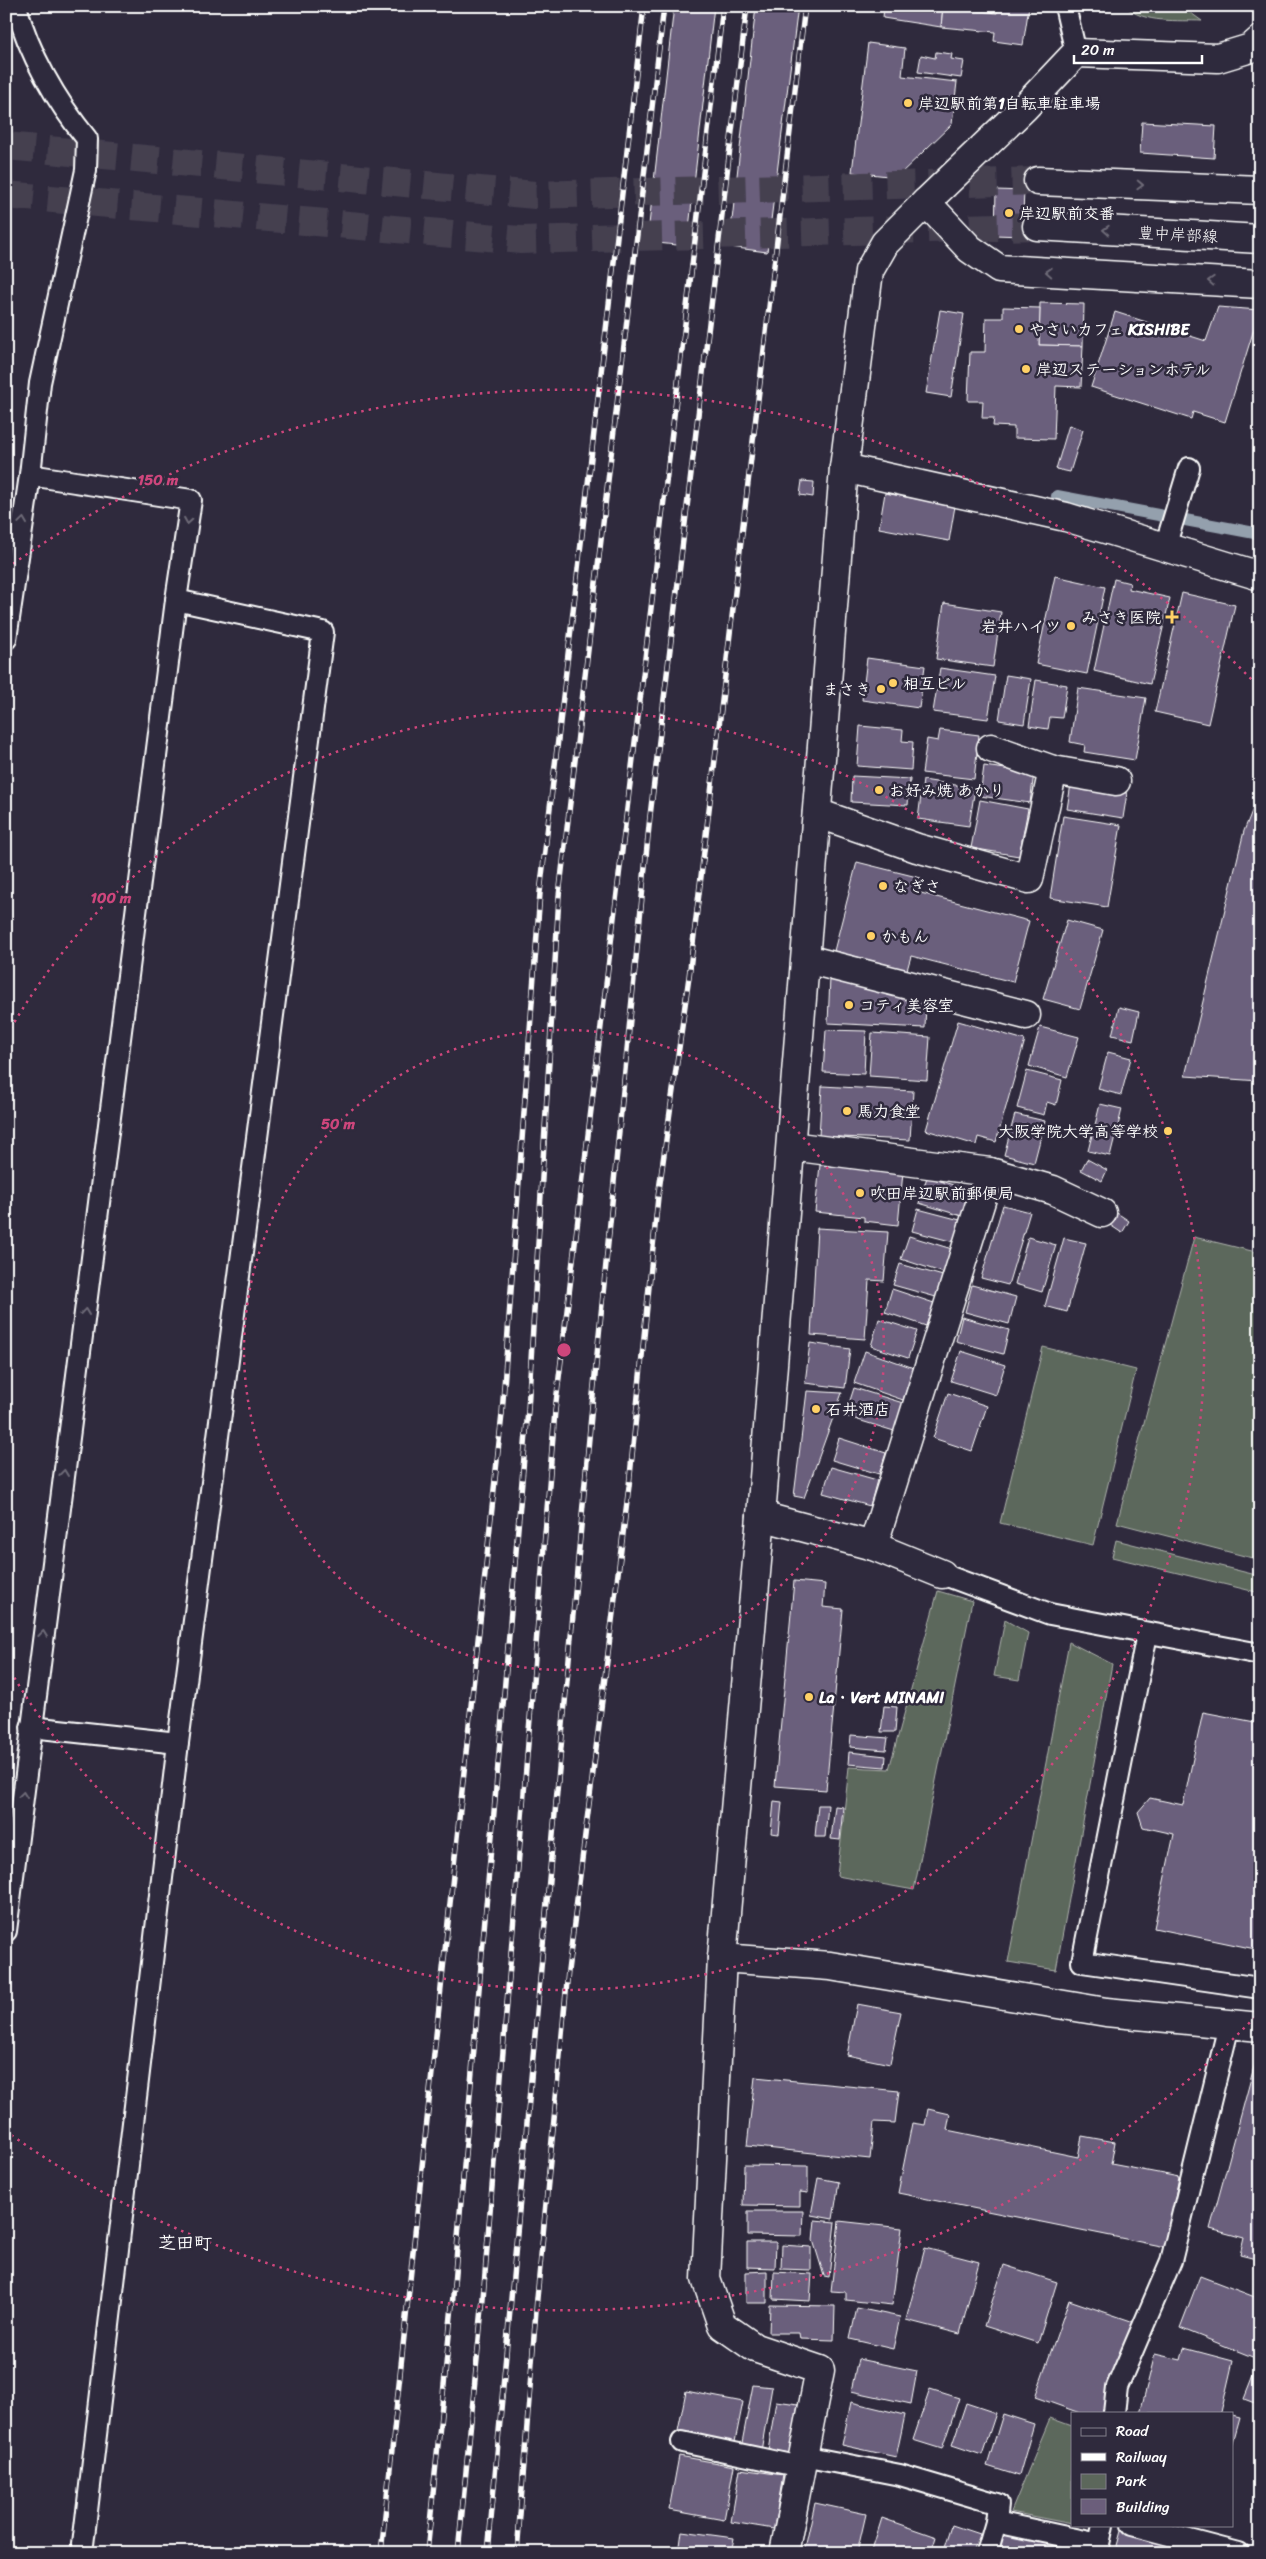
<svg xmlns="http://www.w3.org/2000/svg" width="1266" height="2559" viewBox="0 0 1266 2559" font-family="Sriracha,'Klee One',sans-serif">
	<rect width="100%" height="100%" fill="#2f2a3d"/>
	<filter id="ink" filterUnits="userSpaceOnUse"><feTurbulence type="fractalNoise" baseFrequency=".02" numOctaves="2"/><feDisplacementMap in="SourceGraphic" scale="10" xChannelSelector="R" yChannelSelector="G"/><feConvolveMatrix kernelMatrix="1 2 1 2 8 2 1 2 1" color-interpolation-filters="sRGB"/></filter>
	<g filter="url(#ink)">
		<g fill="#5c675b" stroke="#aeb3ad">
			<path d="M1125 6H1181L1202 21C1179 20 1143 24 1125 6Z"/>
			<path d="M1194 1237 1260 1253V1560L1117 1523Z"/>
			<path d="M1043 1347 1136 1370 1093 1545 1000 1523Z"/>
			<path d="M1116 1540 1260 1576V1593L1112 1557Z"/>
			<path d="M938 1591 972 1601 914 1890 837 1876 849 1767 889 1769Z"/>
			<path d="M1005 1620 1028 1633 1019 1680 994 1676Z"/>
			<path d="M1069 1642 1112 1664 1056 1970 1008 1962Z"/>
			<path d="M1050 2418 1072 2426V2524L1011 2512Z"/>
		</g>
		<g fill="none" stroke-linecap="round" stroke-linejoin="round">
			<path stroke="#94a0ad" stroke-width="12" d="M1057 496 1260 534"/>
		</g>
		<g fill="#6b5e7b" stroke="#fff">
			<path d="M674 6H714L687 246 647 242Z"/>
			<path d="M756 6H798L767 252 729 247Z"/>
			<path d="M884 6H943L941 27 883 18Z"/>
			<path d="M999 6H1029L1023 45 994 41 995 32 941 27 943 7 997 13Z"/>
			<path d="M868 43 905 48 902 76 957 82 952 124 897 177 852 172Z"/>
			<path d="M936 52 952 54 951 59 964 61 961 78 918 72 921 55 935 58Z"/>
			<path d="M1142 122 1216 126 1214 158 1140 153Z"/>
			<path d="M996 190 1024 191 1022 236 995 235Z"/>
			<path d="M1040 303 1084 304 1083 346 1039 345Z"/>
			<path d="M1003 307 1040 308 1039 345 1083 346 1081 387 1056 386 1054 439 1014 438V427L993 426 994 418H982L983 401H968L970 352H985L986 318H1003Z"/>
			<path d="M1218 307 1260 310 1225 422 1193 412 1191 419 1091 387 1115 312 1206 341Z"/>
			<path d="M940 310 964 314 951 397 926 393Z"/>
			<path d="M1069 425 1083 430 1070 472 1056 469Z"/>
			<path d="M802 481 814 482 813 497 800 495Z"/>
			<path d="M885 493 955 506 949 541 879 528Z"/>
			<path d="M1055 576 1105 587 1087 674 1036 664Z"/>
			<path d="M1114 579 1130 583 1129 589 1170 598 1150 684 1094 671Z"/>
			<path d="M1182 593 1235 605 1208 724 1155 712Z"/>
			<path d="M944 603 1001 612 993 667 936 659Z"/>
			<path d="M867 658 925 666 919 708 862 700Z"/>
			<path d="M940 668 995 676 988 719 933 712Z"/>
			<path d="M1006 675 1031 679 1024 724 999 720Z"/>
			<path d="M1036 680 1067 685 1062 718 1050 717 1048 729 1029 726Z"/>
			<path d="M1078 688 1146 698 1135 760 1084 752 1085 745 1070 742Z"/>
			<path d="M860 726 903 730 902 741 913 742 911 770 857 766Z"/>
			<path d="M940 730 979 735 974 779 922 773 927 739 938 741Z"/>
			<path d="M984 766 1034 773 1030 803 980 796Z"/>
			<path d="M852 776 910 779 908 805 851 802Z"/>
			<path d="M923 780 975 788 969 826 918 819Z"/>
			<path d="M1071 784 1127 793 1123 818 1067 809Z"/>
			<path d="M1260 791V1081L1185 1076 1244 831Z"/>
			<path d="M980 800 1028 809 1019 856 971 848Z"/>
			<path d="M1063 816 1121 825 1107 907 1050 898Z"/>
			<path d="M857 862 921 878 917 892 1029 921 1013 982 911 956 907 970 834 951Z"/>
			<path d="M1067 920 1103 930 1080 1009 1043 999Z"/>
			<path d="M830 978 926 1003 925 1028 828 1023Z"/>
			<path d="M1119 1007 1139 1012 1133 1040 1112 1035Z"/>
			<path d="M958 1021 1025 1040 996 1142 978 1137 976 1145 926 1130Z"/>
			<path d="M1040 1027 1079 1037 1067 1077 1029 1066Z"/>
			<path d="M826 1030 866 1031 864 1074 823 1072Z"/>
			<path d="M872 1033 930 1037 927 1080 869 1076Z"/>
			<path d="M1108 1052 1131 1058 1121 1095 1098 1089Z"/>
			<path d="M1027 1071 1062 1080 1056 1105 1047 1102 1044 1115 1017 1108Z"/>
			<path d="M822 1086 913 1091 910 1140 819 1136Z"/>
			<path d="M1100 1104 1122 1109 1117 1130 1095 1125Z"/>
			<path d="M1015 1114 1045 1121 1034 1163 1004 1155Z"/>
			<path d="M1093 1131 1115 1136 1110 1156 1088 1151Z"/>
			<path d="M1087 1159 1107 1170 1102 1181 1081 1170Z"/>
			<path d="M820 1165 903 1172 898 1225 864 1221V1217L815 1212Z"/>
			<path d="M927 1177 970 1190 962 1216 919 1203Z"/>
			<path d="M1003 1205 1030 1212 1008 1285 981 1278Z"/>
			<path d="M918 1209 960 1220 954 1242 912 1231Z"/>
			<path d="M1117 1213 1129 1221 1122 1233 1110 1225Z"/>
			<path d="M817 1228 888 1232 884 1281 869 1280 865 1339 811 1335Z"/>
			<path d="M909 1236 952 1249 944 1273 901 1259Z"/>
			<path d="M1028 1237 1056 1245 1042 1292 1015 1284Z"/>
			<path d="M1064 1238 1086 1243 1067 1312 1045 1306Z"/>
			<path d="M900 1264 943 1276 936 1297 893 1285Z"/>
			<path d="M972 1285 1016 1297 1009 1324 965 1312Z"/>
			<path d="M892 1289 934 1303 926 1326 885 1312Z"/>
			<path d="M962 1317 1009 1330 1003 1354 956 1341Z"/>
			<path d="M879 1319 917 1331 908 1358 871 1346Z"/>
			<path d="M810 1343 850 1349 845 1388 805 1383Z"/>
			<path d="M865 1351 914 1368 903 1400 854 1383Z"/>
			<path d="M961 1351 1005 1365 996 1395 951 1381Z"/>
			<path d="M854 1388 903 1403 894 1431 845 1416Z"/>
			<path d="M807 1391 842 1393 804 1498 794 1496Z"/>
			<path d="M948 1393 987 1406 972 1451 933 1438Z"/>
			<path d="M839 1438 886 1453 879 1474 832 1460Z"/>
			<path d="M831 1467 877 1480 870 1506 823 1493Z"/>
			<path d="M794 1581 825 1584 823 1607 843 1609 826 1790 775 1786Z"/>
			<path d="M884 1706 897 1707 895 1732H881Z"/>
			<path d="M1203 1712 1260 1723V1950L1154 1928 1174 1834 1143 1827 1138 1812 1150 1798 1183 1805Z"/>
			<path d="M851 1735 888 1738 886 1750 850 1747Z"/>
			<path d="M849 1752 886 1756 885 1767 848 1764Z"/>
			<path d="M774 1801 782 1802 779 1834 771 1833Z"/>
			<path d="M818 1805H828L825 1837H815Z"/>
			<path d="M835 1806 843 1807 840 1840 831 1839Z"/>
			<path d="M857 2004 901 2012 890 2064 847 2055Z"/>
			<path d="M1257 2056 1260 2057V2260L1240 2255 1244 2238 1210 2229Z"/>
			<path d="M755 2077 899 2091 895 2123 874 2122 870 2159 747 2146Z"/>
			<path d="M928 2109 950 2114 947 2130 1078 2157 1082 2136 1115 2142 1111 2164 1179 2177 1165 2247 898 2193 912 2123 925 2125Z"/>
			<path d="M744 2165 808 2166V2193L800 2192V2206L743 2205Z"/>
			<path d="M818 2178 839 2182 833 2219 811 2215Z"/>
			<path d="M748 2211H803L802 2236 748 2235Z"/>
			<path d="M815 2220 835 2222 829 2277 824 2276 813 2240Z"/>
			<path d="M839 2221 902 2228 892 2305 846 2300V2292L831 2291Z"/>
			<path d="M747 2242H776L775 2268 747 2267Z"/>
			<path d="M782 2245 811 2247V2270L781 2269Z"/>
			<path d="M925 2248 979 2262 960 2334 906 2320Z"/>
			<path d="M1004 2265 1057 2282 1038 2343 984 2326Z"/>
			<path d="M767 2271V2303H746V2272Z"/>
			<path d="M774 2272 812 2274 810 2301 773 2299Z"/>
			<path d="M1200 2276 1260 2299V2360L1180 2328Z"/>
			<path d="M1069 2300 1134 2322 1102 2413H1080L1035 2397Z"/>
			<path d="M770 2305 835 2306 834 2340 800 2339 799 2333H769Z"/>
			<path d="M857 2308 900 2317 893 2349 850 2339Z"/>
			<path d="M1184 2348 1233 2361 1221 2413H1140L1155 2354 1181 2360Z"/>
			<path d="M858 2359 917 2371 911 2404 851 2391Z"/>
			<path d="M1255 2371 1260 2373V2405L1244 2399Z"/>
			<path d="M753 2385 772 2387 761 2451 741 2448Z"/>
			<path d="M930 2389 959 2398 942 2449 913 2440Z"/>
			<path d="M686 2391 743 2402 735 2442 678 2431Z"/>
			<path d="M776 2401 798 2404 791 2453 768 2450Z"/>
			<path d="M851 2402 905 2415 896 2457 842 2445Z"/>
			<path d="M966 2403 996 2413 982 2455 952 2445Z"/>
			<path d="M1003 2414 1034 2424 1019 2476 987 2466Z"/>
			<path d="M1232 2416 1240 2418 1232 2447Z"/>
			<path d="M679 2456 734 2466 724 2520 669 2510Z"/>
			<path d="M740 2469 783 2475 774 2529 731 2522Z"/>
			<path d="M815 2503 866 2514 857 2553H804Z"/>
			<path d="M882 2518 936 2537 931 2553H871Z"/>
			<path d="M952 2525 979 2534 973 2553H943Z"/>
			<path d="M1004 2530 1096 2553H998Z"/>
			<path d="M682 2531 734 2538 731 2553H679Z"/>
			<path d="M1121 2531 1183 2547 1181 2553H1115Z"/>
		</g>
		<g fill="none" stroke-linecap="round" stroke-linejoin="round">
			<g stroke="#443f50" stroke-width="28" stroke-dasharray="28 14" stroke-linecap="butt">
				<path d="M6 146 535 195 1038 181"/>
				<path d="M6 195 521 240 1037 226"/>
			</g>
			<g stroke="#fff" stroke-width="24">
				<g id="service">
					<path d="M16 6C29 54 56 101 87 139L86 170 40 383 30 475"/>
					<path d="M1065 6 1076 53"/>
					<path d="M1165 547 1189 468"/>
					<path d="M6 639 30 475 191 500 176 600"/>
					<path d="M942 1574 1050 1614 1260 1654"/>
					<path d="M1147 1634 1082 1962 1260 1988"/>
					<path d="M31 1727 178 1743"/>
					<path d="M6 1931 176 600 323 632 178 1743 82 2553"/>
					<path d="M1114 2413 1117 2387 1171 2261 1229 2025"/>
					<path d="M682 2442 801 2467"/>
					<path d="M803 2456 900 2475 998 2504 996 2522"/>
					<path d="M1132 2525 1239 2553"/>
					<path d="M987 2553 996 2522 1099 2544 1103 2525"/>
				</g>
			</g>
			<g stroke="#fff" stroke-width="31">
				<g id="minor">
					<path d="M1038 181 1260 190"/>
					<path d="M1037 226 1260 239"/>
					<path d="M844 468 1066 517 1260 576"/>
					<path d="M991 748 1053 770 1116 781"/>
					<path d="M817 813 917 848 1029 879 1053 770"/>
					<path d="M806 959 1026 1015"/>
					<path d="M791 1146 990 1172 1053 1190 1102 1213"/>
					<path d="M761 1516 873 1546 942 1574"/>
					<path d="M873 1546 990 1172"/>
					<path d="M722 1958 830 1966 1106 2012 1260 2027"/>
					<path d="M784 2553 820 2370 755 2348 722 2325 706 2279 722 1958 761 1516 844 468 869 271 885 243 926 202 970 249 999 269 1260 284"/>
				</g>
			</g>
			<g stroke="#fff" stroke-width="31">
				<path id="tertiary" d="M926 202 1024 108 1076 53 1218 58 1251 48 1260 40"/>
			</g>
			<use href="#service" stroke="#2f2a3d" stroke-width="20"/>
			<use href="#minor" stroke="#2f2a3d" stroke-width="28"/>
			<use href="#tertiary" stroke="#2f2a3d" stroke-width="28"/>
			<g stroke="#fff" stroke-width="5.5">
				<g id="rail">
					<path d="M381 2553 502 1414 540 893 644 6"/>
					<path d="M427 2553 453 2296 528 1410 559 896 664 6"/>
					<path d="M458 2553 483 2298 555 1411 723 6"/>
					<path d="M488 2553 591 1416 650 816 747 6"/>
					<path d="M517 2553 537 2298 568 1971 629 1486 658 1197 689 977 805 6"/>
				</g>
			</g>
			<use href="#rail" stroke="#2f2a3d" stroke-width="4" stroke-dasharray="11" stroke-linecap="butt"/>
		</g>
		<defs><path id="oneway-chevron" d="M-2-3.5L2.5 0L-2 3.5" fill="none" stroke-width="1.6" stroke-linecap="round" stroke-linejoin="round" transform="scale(1.25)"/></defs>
		<g stroke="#6d6a77">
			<use href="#oneway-chevron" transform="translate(1140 185) rotate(2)"/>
			<use href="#oneway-chevron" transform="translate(1106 230) rotate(-177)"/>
			<use href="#oneway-chevron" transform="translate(1049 272) rotate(-177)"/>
			<use href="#oneway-chevron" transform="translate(1211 281) rotate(-177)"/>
			<use href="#oneway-chevron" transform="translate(23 521) rotate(-82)"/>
			<use href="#oneway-chevron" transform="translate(188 521) rotate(99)"/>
			<use href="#oneway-chevron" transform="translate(85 1312) rotate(-83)"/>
			<use href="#oneway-chevron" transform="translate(64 1473) rotate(-83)"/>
			<use href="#oneway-chevron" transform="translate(43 1634) rotate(-83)"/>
			<use href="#oneway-chevron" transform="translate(23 1795) rotate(-83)"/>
		</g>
	</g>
	<g fill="none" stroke="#ce467c" stroke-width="2.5" stroke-dasharray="2.5 5">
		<circle cx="564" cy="1350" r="320"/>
		<path d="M7 1035A640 640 0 1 1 7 1665"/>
		<path d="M1255 2017A960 960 0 0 1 7 2132M7 568A960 960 0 0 1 1255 683"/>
	</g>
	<g fill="#ffd166" stroke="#2f2a3d" stroke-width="2">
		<circle cx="908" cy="103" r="5"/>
		<circle cx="1009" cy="213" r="5"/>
		<circle cx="1019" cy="329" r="5"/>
		<circle cx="1026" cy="369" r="5"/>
		<path d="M1169.5 609.5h5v5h5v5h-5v5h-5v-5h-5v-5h5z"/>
		<circle cx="1071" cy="626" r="5"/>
		<circle cx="893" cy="683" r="5"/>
		<circle cx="881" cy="689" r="5"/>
		<circle cx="879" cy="790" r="5"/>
		<circle cx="883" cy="886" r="5"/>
		<circle cx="871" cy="936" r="5"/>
		<circle cx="849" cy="1005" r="5"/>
		<circle cx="847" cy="1111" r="5"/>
		<circle cx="1168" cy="1131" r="5"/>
		<circle cx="860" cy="1193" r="5"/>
		<circle cx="816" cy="1409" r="5"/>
		<circle cx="809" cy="1697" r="5"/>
	</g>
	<g text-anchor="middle" stroke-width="5" stroke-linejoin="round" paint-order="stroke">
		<g font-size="16" font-weight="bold" fill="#fff" stroke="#2f2a3d" text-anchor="start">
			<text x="918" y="109">岸辺駅前第1自転車駐車場</text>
			<text x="1019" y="219">岸辺駅前交番</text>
			<text x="1029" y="335">やさいカフェ KISHIBE</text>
			<text x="1036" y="375">岸辺ステーションホテル</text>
			<text x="1161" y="623" text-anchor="end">みさき医院</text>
			<text x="1061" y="632" text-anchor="end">岩井ハイツ</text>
			<text x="903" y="689">相互ビル</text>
			<text x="871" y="695" text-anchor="end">まさき</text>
			<text x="889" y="796">お好み焼 あかり</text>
			<text x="893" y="892">なぎさ</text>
			<text x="881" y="942">かもん</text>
			<text x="859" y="1011">コティ美容室</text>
			<text x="857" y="1117">馬力食堂</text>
			<text x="1158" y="1137" text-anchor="end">大阪学院大学高等学校</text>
			<text x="870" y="1199">吹田岸辺駅前郵便局</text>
			<text x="826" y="1415">石井酒店</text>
			<text x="819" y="1703">La・Vert MINAMI</text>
		</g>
		<g font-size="16" fill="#fff" stroke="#2f2a3d">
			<text transform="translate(1178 234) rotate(3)" y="6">豊中岸部線</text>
		</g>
		<g font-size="18" font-weight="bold" fill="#fff" stroke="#2f2a3d">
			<text x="185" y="2249">芝田町</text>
		</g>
	</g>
	<circle cx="564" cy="1350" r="8" fill="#ce467c" stroke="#2f2a3d" stroke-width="2.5"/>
	<g font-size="15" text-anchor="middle" font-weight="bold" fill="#ce467c" stroke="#2f2a3d" stroke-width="5" stroke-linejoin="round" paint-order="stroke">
		<text x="158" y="485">150 m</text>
		<text x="111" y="903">100 m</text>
		<text x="338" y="1129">50 m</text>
	</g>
	<rect width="1266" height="2559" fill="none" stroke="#2f2a3d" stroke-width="25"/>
	<rect x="12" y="12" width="1241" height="2534" fill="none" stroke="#fff" stroke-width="2" filter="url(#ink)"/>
	<rect x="1071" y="2412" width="162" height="115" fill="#2f2a3d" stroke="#827f8b"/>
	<rect x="1081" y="2428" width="25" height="8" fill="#2f2a3d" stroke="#827f8b"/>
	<text x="1116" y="2436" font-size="15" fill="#ffffff">Road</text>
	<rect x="1081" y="2453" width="25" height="8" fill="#ffffff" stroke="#827f8b"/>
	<text x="1116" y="2462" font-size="15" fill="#ffffff">Railway</text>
	<rect x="1081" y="2474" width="25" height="15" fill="#5c675b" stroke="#827f8b"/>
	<text x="1116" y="2486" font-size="15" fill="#ffffff">Park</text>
	<rect x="1081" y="2499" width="25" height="15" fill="#6b5e7b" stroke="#827f8b"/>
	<text x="1116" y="2512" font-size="15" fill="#ffffff">Building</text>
	<path d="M1074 55v8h128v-8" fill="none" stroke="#ffffff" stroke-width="2.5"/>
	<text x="1081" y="55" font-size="15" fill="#ffffff" stroke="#2f2a3d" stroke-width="4" paint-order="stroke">20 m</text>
</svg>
